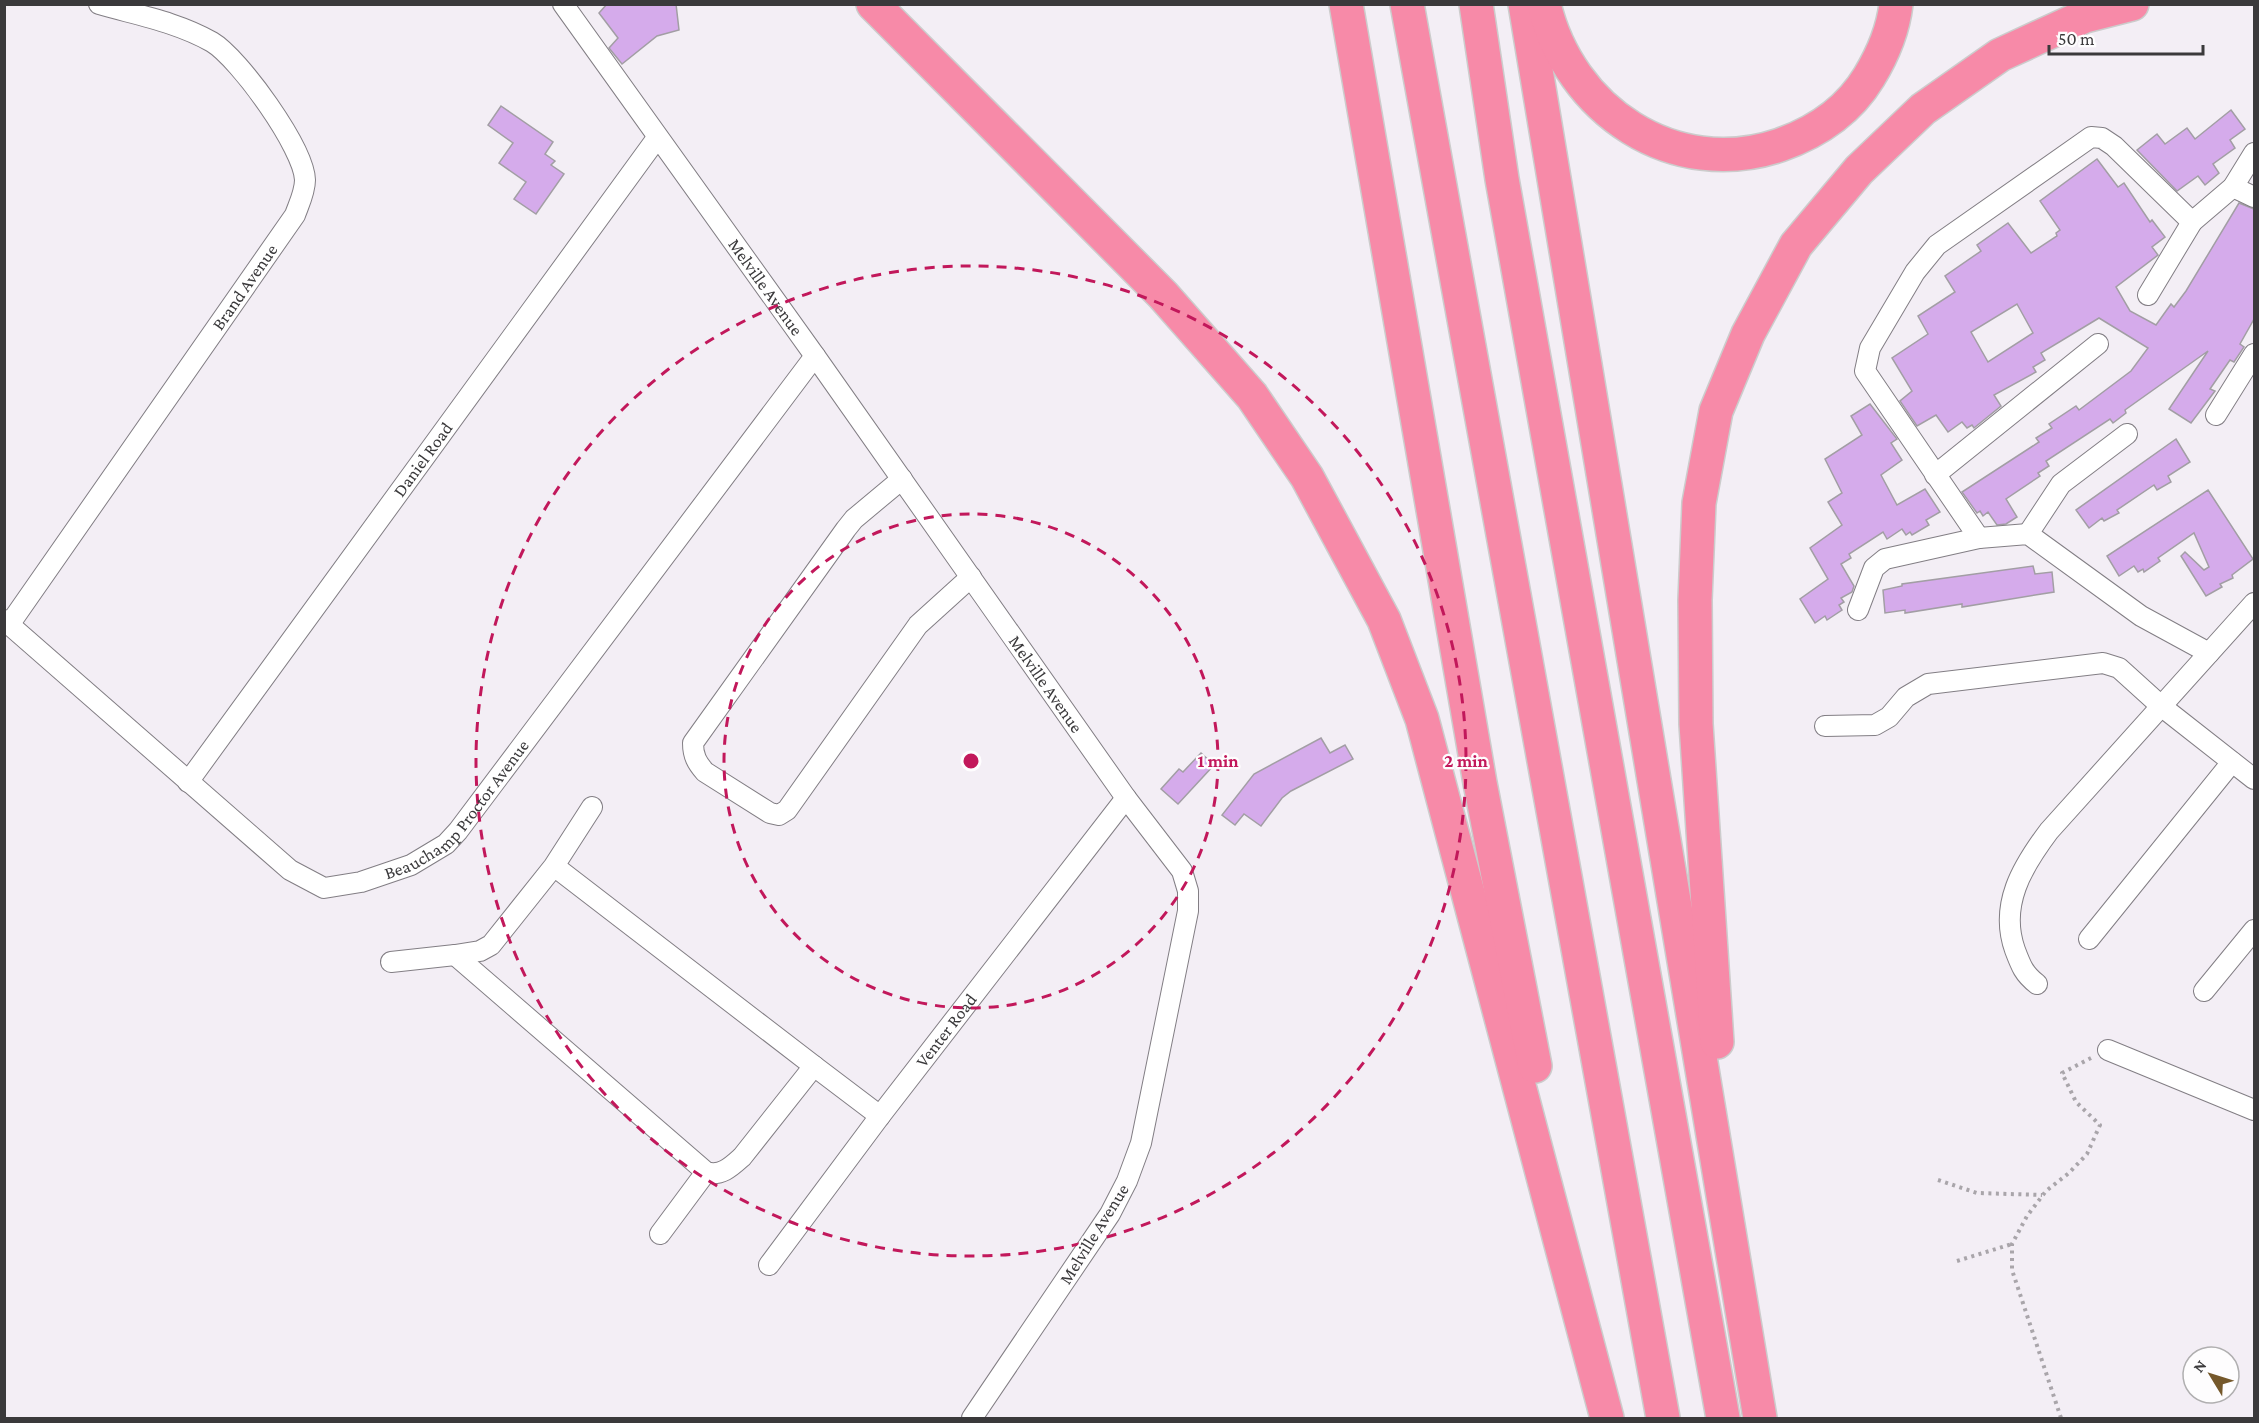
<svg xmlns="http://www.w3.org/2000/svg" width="2259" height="1423" viewBox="0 0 2259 1423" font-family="'Crimson Pro',serif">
	<rect width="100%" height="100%" fill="#f3eef5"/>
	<g fill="#d5abeb" stroke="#a29ea4" stroke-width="1.5" fill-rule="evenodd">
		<path d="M607 4H676L679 30 657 36 622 64 609 48 618 38 599 13Z"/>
		<path d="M501 106 553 142 545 154 555 161 551 165 564 174 536 214 514 199 526 182 499 163 513 143 488 125Z"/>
		<path d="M2231 110 2245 129 2230 140 2235 148 2213 164 2219 173 2205 185 2198 176 2177 191 2137 150 2157 134 2165 144 2187 128 2195 139Z"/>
		<path d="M2097 159 2118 187 2124 183 2150 222 2152 220 2165 237 2152 247 2158 255 2116 287 2130 311 2156 325 2171 304 2174 307 2186 291 2239 203 2254 209V319L2240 344 2244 347 2234 362 2230 360 2210 389 2215 391 2191 423 2169 409 2208 351 2125 410 2126 413 2113 423 2110 419 2046 461 2049 466 2038 473 2040 476 2006 499 2017 517 2006 524 1997 525 1988 512 1983 516 1980 511 1977 513 1962 492 2039 442 2036 438 2052 428 2049 424 2076 406 2079 410 2131 371 2148 348 2099 318 2041 353 2045 360 2033 367 2036 372 1994 395 2001 406 1974 428 1972 425 1967 428 1962 422 1948 432 1936 415 1917 426 1900 401 1912 391 1892 358 1928 334 1918 316 1955 292 1945 276 1981 251 1977 245 2008 223 2031 253 2057 236 2056 233 2060 230 2040 201ZM2017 304 2033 333 1988 362 1971 332Z"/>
		<path d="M1870 404 1897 439 1891 443 1902 460 1881 475 1897 505 1925 489 1940 512 1926 520 1929 525 1912 535 1910 532 1906 535 1902 529 1887 539 1883 532 1849 554 1851 558 1841 564 1854 586 1852 592 1841 598 1844 602 1839 605 1842 610 1827 620 1825 616 1815 623 1800 599 1828 579 1810 548 1842 525 1828 502 1842 493 1825 459 1862 435 1851 416Z"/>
		<path d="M2176 439 2190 462 2168 476 2171 482 2157 490 2154 485 2117 510 2119 513 2104 521 2102 518 2089 528 2076 510Z"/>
		<path d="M2208 490 2253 559 2232 575 2233 578 2220 584 2222 587 2206 596 2181 556 2185 552 2204 570 2209 567 2194 533 2158 558 2160 561 2144 572 2143 569 2138 572 2134 566 2119 576 2107 556Z"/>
		<path d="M2033 566 2035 574 2052 572 2054 592 1962 607V604L1905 613V610L1885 613 1883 590 1902 586V584Z"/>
		<path d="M1321 738 1330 753 1345 745 1353 759 1291 791 1282 798 1261 826 1244 814 1235 825 1222 815 1254 774Z"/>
		<path d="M1201 753 1214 765 1178 804 1161 789 1179 769 1183 772Z"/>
	</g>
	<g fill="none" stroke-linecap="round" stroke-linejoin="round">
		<g stroke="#827e84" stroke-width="22">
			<g id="street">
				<path id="s1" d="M563 4 815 356 1126 798 1182 871 1188 891V911L1141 1143 1127 1181 1110 1214 972 1418"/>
				<path d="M2233 187 2254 197"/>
				<path d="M2148 295 2192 222 2233 187 2254 153"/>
				<path d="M2216 415 2254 354"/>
				<path d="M1935 475 2098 344"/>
				<path d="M902 479 854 519 846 529 693 743C693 756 697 763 705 772L770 813 779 815 787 810 918 625 971 577"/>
				<path d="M2028 534 2061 484 2127 434"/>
				<path d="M1979 538 1865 371 1870 348 1915 272 1937 245 2091 137 2102 138 2114 146 2192 222"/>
				<path d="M1858 610 1874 568 1885 559 1979 538 2028 534 2141 616 2209 653"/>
				<path id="s2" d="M4 620 290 870 324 888 361 882 411 865 446 844 458 831 815 356"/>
				<path id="s3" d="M9 625 295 215C299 204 305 192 305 180 304 148 239 58 212 42 177 22 137 15 99 4"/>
				<path d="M1825 726 1875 725 1889 717 1906 697 1928 684 2103 663 2119 668 2161 706 2254 779"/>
				<path id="s4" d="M188 782 657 138"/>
				<path d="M554 866 814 1066 742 1157C732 1166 721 1177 706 1172L455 955 480 951 491 945 554 866 592 807"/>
				<path d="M2089 939 2232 762"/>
				<path d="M391 962 455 955"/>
				<path d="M2037 984C2024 974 2021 966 2015 950 1999 905 2022 867 2049 831L2254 603"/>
				<path d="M2204 991 2254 930"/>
				<path d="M2108 1050 2254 1110"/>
				<path d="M814 1066 880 1116"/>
				<path d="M660 1234 706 1172"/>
				<path id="s5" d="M769 1265 880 1116 1126 798"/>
			</g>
		</g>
		<g stroke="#ccc" stroke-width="36">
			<g id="highway">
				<path d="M873 4 1163 295 1252 396 1307 477 1384 620 1422 719 1607 1418"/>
				<path d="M1346 4 1480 783 1535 1066"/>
				<path d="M1407 4 1663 1418"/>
				<path d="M1476 4 1502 179 1723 1418"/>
				<path d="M1525 4 1760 1418"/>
				<path d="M1544 4C1569 111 1674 181 1780 145 1817 132 1849 110 1869 77 1883 54 1893 31 1896 4"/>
				<path d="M1717 1042 1696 724 1695 600 1699 503 1716 411 1748 334 1796 245 1859 170 1923 109 2000 55 2085 16 2132 4"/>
			</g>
		</g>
		<g stroke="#a9a5aa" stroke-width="4" stroke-dasharray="3 4.5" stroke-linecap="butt">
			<path d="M1938 1180 1977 1193 2042 1195"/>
			<path d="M1957 1261 2012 1244"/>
			<path d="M2061 1418 2012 1270V1244L2027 1216 2046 1191 2069 1173 2087 1154 2100 1125 2076 1102 2062 1073 2091 1058"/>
		</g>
		<use href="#street" stroke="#fff" stroke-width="20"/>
		<use href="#highway" stroke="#f78aa8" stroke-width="33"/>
	</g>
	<g fill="none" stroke="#c2185b" stroke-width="3" stroke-dasharray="10 8">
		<circle cx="971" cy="761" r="247"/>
		<circle cx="971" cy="761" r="495"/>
	</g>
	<g text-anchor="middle" stroke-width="4.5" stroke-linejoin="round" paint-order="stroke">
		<g font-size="18" fill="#3a393b" stroke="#fefdfe">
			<text dy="6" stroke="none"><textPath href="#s3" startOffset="412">Brand Avenue</textPath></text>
			<text dy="6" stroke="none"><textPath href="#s1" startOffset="348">Melville Avenue</textPath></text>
			<text dy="6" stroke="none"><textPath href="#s4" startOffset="399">Daniel Road</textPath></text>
			<text dy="6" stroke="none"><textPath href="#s1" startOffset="834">Melville Avenue</textPath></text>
			<text dy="6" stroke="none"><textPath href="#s2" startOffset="580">Beauchamp Proctor Avenue</textPath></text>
			<text dy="6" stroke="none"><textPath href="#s5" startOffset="294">Venter Road</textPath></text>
			<text transform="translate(1094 1234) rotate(-58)" y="6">Melville Avenue</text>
		</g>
	</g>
	<circle cx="971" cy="761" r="9" fill="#c2185b" stroke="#fefdfe" stroke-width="3"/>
	<g font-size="18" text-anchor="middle" font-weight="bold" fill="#c2185b" stroke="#fefdfe" stroke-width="4.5" stroke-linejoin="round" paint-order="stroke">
		<text x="1218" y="767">1 min</text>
		<text x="1466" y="767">2 min</text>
	</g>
	<rect width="2259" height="1423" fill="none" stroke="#3a393b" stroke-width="12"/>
	<g transform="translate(2211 1375) rotate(308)"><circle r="28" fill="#fefdfe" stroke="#b0afb0" stroke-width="1.5"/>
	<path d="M0-4.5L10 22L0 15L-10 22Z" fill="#75582b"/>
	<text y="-9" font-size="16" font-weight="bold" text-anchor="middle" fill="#3a393b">N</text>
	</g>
	<path d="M2049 45v9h154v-9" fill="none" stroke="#3a393b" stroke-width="3"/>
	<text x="2058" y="45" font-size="18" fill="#3a393b" stroke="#fefdfe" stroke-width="4.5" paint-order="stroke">50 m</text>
</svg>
